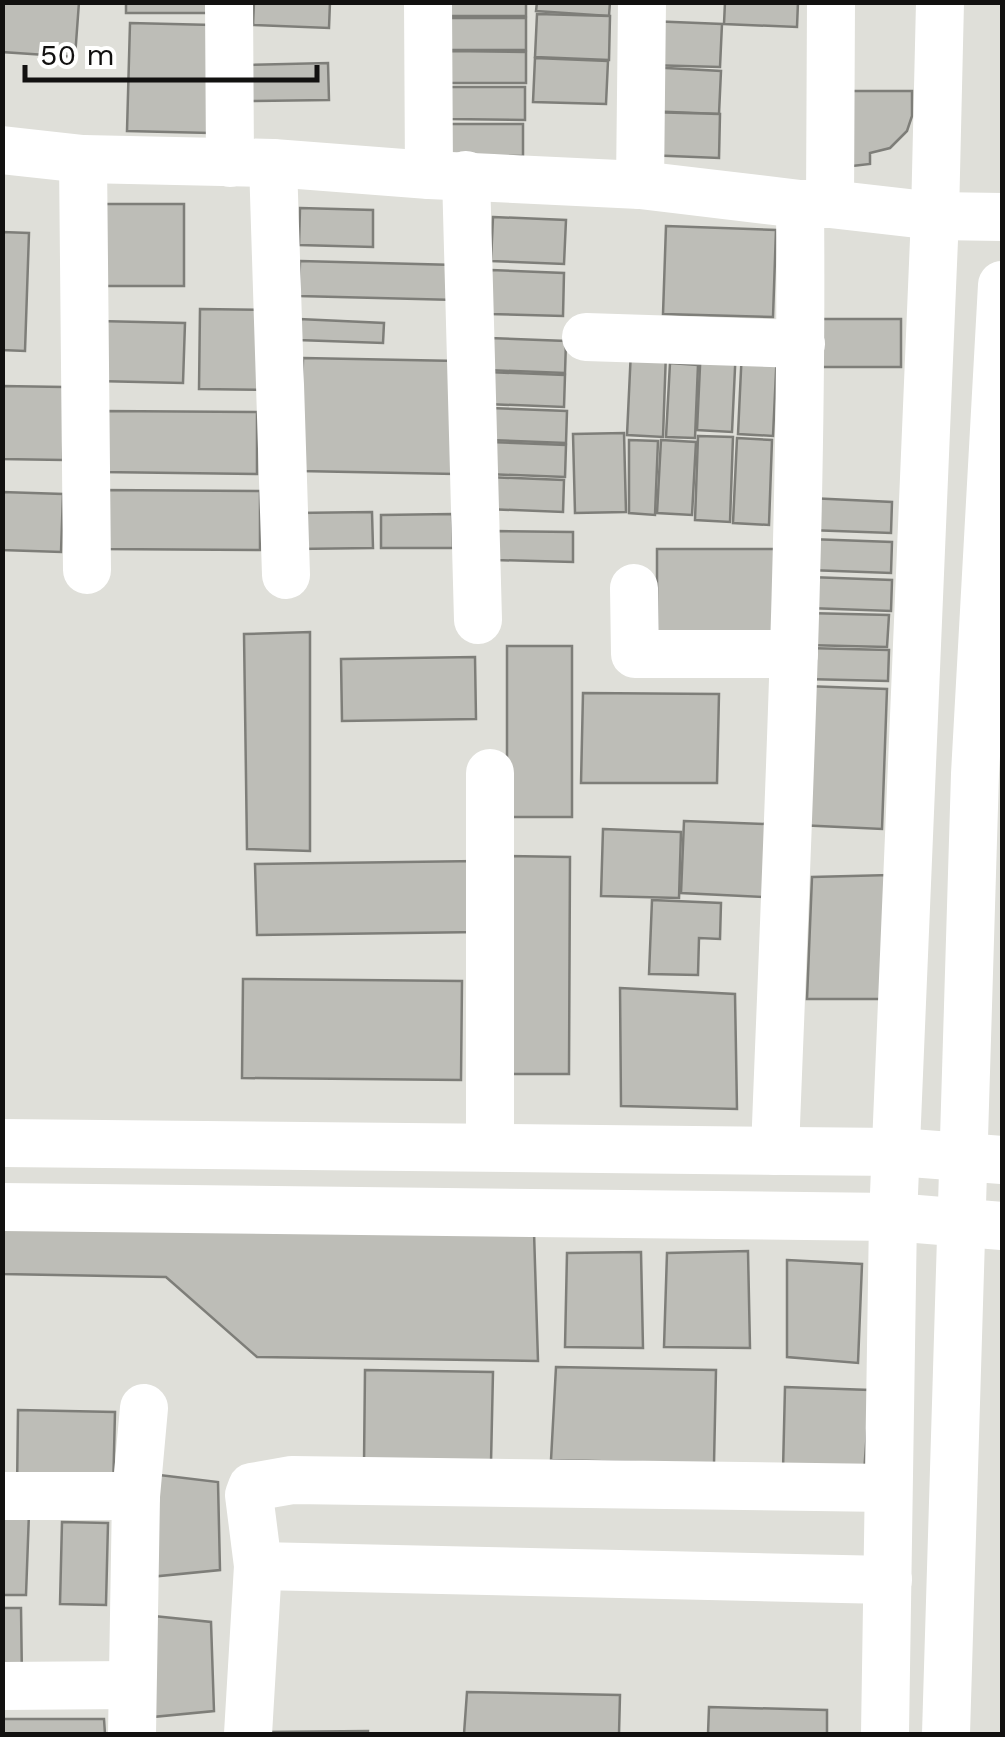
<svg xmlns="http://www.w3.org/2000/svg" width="1005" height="1737" viewBox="0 0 1005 1737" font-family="'Work Sans',sans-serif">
	<rect width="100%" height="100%" fill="#dfdfd9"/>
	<g fill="#bdbdb7" stroke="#7e7e79" stroke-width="2.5">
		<path d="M2 2H79L75 57 2 52Z"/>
		<rect x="126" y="2" width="83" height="11"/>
		<path d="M254 2H330L329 28 253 25Z"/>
		<rect x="450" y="2" width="76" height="14"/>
		<path d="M537 2H610L609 16 536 11Z"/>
		<path d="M725 2H798L797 27 724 24Z"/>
		<path d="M537 14 610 16 609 60 535 57Z"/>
		<path d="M450 18H526V50H449Z"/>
		<path d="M649 21 722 24 720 67 647 65Z"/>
		<path d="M130 23 213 25 210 133 127 131Z"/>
		<path d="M450 51 526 52V83H449Z"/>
		<path d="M535 58 608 61 606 104 533 102Z"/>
		<path d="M328 63 329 100 247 101V65Z"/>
		<path d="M648 67 721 71 719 114 646 111Z"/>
		<path d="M449 87H525V120L449 119Z"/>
		<path d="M841 91H912V116L907 131 890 148 870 153V164L843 167Z"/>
		<path d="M647 112 720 114 719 158 646 155Z"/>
		<rect x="446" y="124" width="77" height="32"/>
		<path d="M100 204H184V286H99Z"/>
		<path d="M300 208 373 210V247L299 245Z"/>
		<path d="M493 217 566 220 564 264 491 261Z"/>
		<path d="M666 226 776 230 773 317 663 314Z"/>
		<path d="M2 232 29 233 25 351 2 350Z"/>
		<path d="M300 261 456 265V300L299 296Z"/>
		<path d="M491 270 564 273 563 316 489 314Z"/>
		<path d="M200 309 275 310 274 390 199 389Z"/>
		<path d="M299 319 384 323 383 343 298 340Z"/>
		<rect x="813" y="319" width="88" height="48"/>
		<path d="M98 321 185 323 183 383 97 381Z"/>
		<path d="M489 338 566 341 565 373 487 370Z"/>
		<path d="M701 345 736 347 732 432 697 430Z"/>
		<path d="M742 349 777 351 773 436 738 434Z"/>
		<path d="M631 350 666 352 663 437 627 435Z"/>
		<path d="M303 358 458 361 455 474 300 471Z"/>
		<path d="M670 363 698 365 695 438 666 437Z"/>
		<path d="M487 372 565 375 564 407 486 404Z"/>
		<path d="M2 386 64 387 63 460 2 459Z"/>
		<path d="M490 408 567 411 566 443 488 440Z"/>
		<path d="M102 411 257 412V474L101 472Z"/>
		<path d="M624 433 626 512 575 513 573 434Z"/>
		<path d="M698 436 733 437 730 522 695 520Z"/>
		<path d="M737 438 772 440 769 525 733 523Z"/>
		<path d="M629 440 658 441 655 515 629 513Z"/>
		<path d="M661 440 696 442 692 515 657 513Z"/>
		<path d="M489 442 566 445 565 477 487 474Z"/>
		<path d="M487 477 564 480 563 512 486 509Z"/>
		<path d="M100 490 260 491V550L100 549Z"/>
		<path d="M2 492 63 494 61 552 2 550Z"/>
		<path d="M809 498 892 502 891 533 809 530Z"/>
		<path d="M372 512 373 548 295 549V513Z"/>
		<path d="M452 514 453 548H381V515Z"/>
		<path d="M496 531 573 532V562L495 560Z"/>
		<path d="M809 539 892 542 891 573 809 570Z"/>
		<rect x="657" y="549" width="122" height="89"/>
		<path d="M809 577 892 580 891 611 809 608Z"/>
		<path d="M806 613 889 615 887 647 805 645Z"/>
		<path d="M310 632V851L247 849 244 634Z"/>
		<rect x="507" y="646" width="65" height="171"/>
		<path d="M806 648 889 650 888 681 805 679Z"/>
		<path d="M475 657 476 719 342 721 341 659Z"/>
		<path d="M804 686 887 689 882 829 798 825Z"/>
		<path d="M583 693 719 694 717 783H581Z"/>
		<path d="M684 821 766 824 763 897 681 893Z"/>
		<path d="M603 829 681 832 679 898 601 896Z"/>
		<path d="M507 856 570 857 569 1074H506Z"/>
		<path d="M478 861 479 932 257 935 255 864Z"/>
		<path d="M890 875 891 999H807L812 877Z"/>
		<path d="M652 900 721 903 720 939 699 938 698 975 649 974Z"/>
		<path d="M243 979 462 981 461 1080 242 1078Z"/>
		<path d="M620 988 735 994 737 1109 621 1106Z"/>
		<path d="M2 1226 534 1232 538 1361 257 1357 166 1277 2 1274Z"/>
		<path d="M748 1251 750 1348 664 1347 667 1253Z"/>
		<path d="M641 1252 643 1348 565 1347 567 1253Z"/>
		<path d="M787 1260 862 1264 858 1363 787 1357Z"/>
		<path d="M556 1367 716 1370 714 1464 551 1460Z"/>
		<path d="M365 1370 493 1372 491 1463H364Z"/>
		<path d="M785 1387 870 1390 864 1473 783 1470Z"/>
		<path d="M18 1410 115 1412 113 1493 17 1491Z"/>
		<path d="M151 1474 218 1482 220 1570 149 1577Z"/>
		<path d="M2 1512 29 1513 26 1595H2Z"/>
		<path d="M62 1522 108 1523 106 1605 60 1604Z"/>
		<path d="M2 1608H21L22 1680H2Z"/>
		<path d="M144 1615 211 1622 214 1711 142 1718Z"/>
		<path d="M467 1692 620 1695 619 1734H464Z"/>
		<path d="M709 1707 827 1710V1734H708Z"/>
		<path d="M2 1719H104L105 1734H2Z"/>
		<path d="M368 1731V1734H263V1732Z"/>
	</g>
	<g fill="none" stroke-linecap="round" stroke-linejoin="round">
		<g stroke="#fff" stroke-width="48">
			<path d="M229 2 230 163"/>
			<path d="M428 2 429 175"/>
			<path d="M2 150 83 159 273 163 429 175 640 185 800 204H830L935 216 1002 217"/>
			<path d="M83 159 87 570"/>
			<path d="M273 163 286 575"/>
			<path d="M466 175 478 620"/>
			<path d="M640 185 642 2"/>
			<path d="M830 204 831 2"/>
			<path d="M586 337 801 344"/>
			<path d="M634 588 635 654H794"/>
			<path d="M490 773V1147"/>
			<path d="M2 1143 898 1152 1002 1160"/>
			<path d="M775 1151C787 835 803 520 800 204"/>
			<path d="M2 1207 893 1217 1002 1226"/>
			<path d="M2 1496H136"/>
			<path d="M258 1566 888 1580"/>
			<path d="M2 1686 131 1685"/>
			<path d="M132 1734 136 1496 144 1408"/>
			<path d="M248 1734 258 1566 249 1495 252 1487 292 1480 887 1488"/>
			<path d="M885 1734 893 1217 935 216 940 2"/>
			<path d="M946 1734 975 774 1002 285"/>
		</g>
	</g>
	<rect width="1005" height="1737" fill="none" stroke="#121110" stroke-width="10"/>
	<path d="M25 65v15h292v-15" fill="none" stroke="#121110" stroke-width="5"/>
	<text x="40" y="65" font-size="30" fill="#121110" stroke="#fffffe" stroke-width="8" paint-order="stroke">50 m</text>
</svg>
